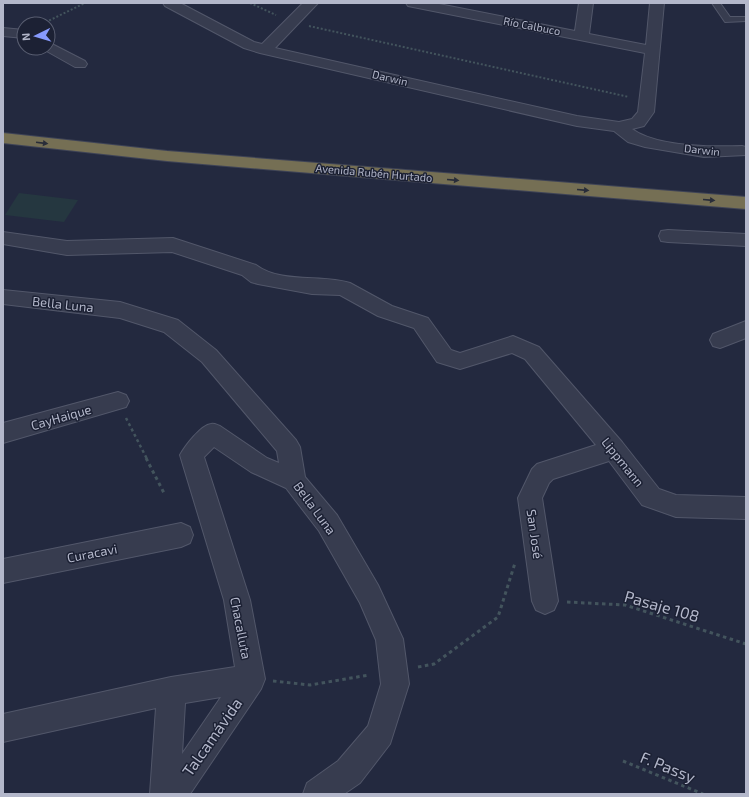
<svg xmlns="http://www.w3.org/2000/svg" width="749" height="797" viewBox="0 0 749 797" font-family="'Exo 2',sans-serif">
	<rect width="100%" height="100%" fill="#23293f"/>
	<path fill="#253740" d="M19 193 78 200 64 222 5 215Z"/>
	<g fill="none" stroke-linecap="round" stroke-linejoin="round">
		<g stroke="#52576a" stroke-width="2">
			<path id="lane" d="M712 3H720L730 17H746V21L725 22Z"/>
		</g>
		<g stroke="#52576a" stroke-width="2">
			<g id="street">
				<path d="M163 3H180L254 42 262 44 303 3H318L275 48 577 116 619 122 632 119 638 112 645 53 413 7 408 6 406 3H434L575 31 579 3H593L589 34 646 45 650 3H664L654 112 644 126 632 129C657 147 712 147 742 146L746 147V155L704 157 645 147 628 142 614 131 577 126 260 53 244 48 165 6Z"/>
				<path d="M3 28 24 30V38L3 36Z"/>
				<path d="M48 42 85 61 87 64 85 67H75L43 49 48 48Z"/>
				<path d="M668 230 746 234V246L668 242 661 241 659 236 661 231Z"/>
				<path d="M3 232 67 241 173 238 256 265C281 284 322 274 350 283L392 306 428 318 451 350 460 353 513 336 539 347 622 442 659 489 676 495 746 497V519L676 517 642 505 609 461 553 479 549 483 542 498 558 601 554 610 545 614 536 610 532 601 518 498 532 469 537 464 596 445 525 359 512 353 460 369 437 362 414 328 378 316 340 295 312 294 258 284 251 282 242 275 172 252 67 255 3 244Z"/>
				<path d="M3 290 120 302 178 320 216 350 296 440 300 447 305 477 337 515 378 585 403 639 409 684 390 744 360 783 344 794H303L307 783 338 761 368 726 381 684 376 640 360 603 319 531 286 488 251 472 214 447 204 457 250 600 265 679 261 689 190 794H150L156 708 3 742V714L171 677 235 667 224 600 180 455C185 446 201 425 211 424 214 423 217 425 220 426L267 458 279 463 277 451 202 362 164 332 120 318 3 304ZM221 697 182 754 185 703Z"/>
				<path d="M746 321V338L720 348 713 346 710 340 713 334Z"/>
				<path d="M118 392 126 395 129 401 126 407 3 443V423Z"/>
				<path d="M181 523 190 527 193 535 190 543 181 547 3 583V559Z"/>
			</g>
		</g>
		<g stroke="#3f4457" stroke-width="2">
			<path id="highway" d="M3 133 167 151 746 197V209L167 161 3 143Z"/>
		</g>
		<g stroke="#43545d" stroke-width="2" stroke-dasharray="2 2" stroke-linecap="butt">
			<path d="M250 3 276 15"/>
			<path d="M42 24 85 3"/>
			<path d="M309 26 629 97"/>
		</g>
		<path stroke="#43545d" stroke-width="2.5" stroke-dasharray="3 3" stroke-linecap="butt" d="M126 418 147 459"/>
		<g stroke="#43545d" stroke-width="3" stroke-dasharray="3.5 3.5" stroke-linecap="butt">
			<path d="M146 458 165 495"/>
			<path d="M567 602 625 605 746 644"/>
			<path d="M418 667 434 664 498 617 515 563"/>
			<path d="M273 681 310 685 369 675"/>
			<path d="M623 761 703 794"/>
		</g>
		<use href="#lane" fill="#373c4f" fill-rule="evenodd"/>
		<use href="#street" fill="#373c4f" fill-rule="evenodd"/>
		<use href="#highway" fill="#756f54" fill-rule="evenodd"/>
	</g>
	<defs><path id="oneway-solid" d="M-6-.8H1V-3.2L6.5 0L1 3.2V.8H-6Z"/></defs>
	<g fill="#292d39">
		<use href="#oneway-solid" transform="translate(42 143) rotate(7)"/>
		<use href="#oneway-solid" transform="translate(453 180) rotate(5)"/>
		<use href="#oneway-solid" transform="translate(583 190) rotate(5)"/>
		<use href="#oneway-solid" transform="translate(709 200) rotate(5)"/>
	</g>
	<g text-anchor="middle" stroke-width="3" stroke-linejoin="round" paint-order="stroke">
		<g font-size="11" fill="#b3b7ca" stroke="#1c2134">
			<text transform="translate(532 26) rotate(11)" y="4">Río Calbuco</text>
			<text transform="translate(390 78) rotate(13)" y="4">Darwin</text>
			<text transform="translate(702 150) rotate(6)" y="4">Darwin</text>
			<text transform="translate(374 173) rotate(5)" y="4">Avenida Rubén Hurtado</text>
		</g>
		<g font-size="13" fill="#b3b7ca" stroke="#1c2134">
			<text transform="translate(63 304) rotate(6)" y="5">Bella Luna</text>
			<text transform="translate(61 417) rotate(-16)" y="5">CayHaique</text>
			<text transform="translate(623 462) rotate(51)" y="5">Lippmann</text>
			<text transform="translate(315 508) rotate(54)" y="5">Bella Luna</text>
			<text transform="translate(535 534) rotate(82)" y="5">San José</text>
			<text transform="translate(92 553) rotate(-11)" y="5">Curacavi</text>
			<text transform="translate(241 628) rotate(79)" y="5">Chacalluta</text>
		</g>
		<g font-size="16" fill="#b3b7ca" stroke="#1c2134">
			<text transform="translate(662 606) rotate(16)" y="6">Pasaje 108</text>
			<text transform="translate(212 737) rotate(-55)" y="6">Talcamávida</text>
			<text transform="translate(668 767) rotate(22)" y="6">F. Passy</text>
		</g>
	</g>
	<rect width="749" height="797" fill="none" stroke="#b3b7ca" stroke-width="8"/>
	<g transform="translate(36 36) rotate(265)"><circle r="19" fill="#1c2134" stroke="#585d70"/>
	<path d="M0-3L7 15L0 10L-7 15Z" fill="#8699fc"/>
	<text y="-6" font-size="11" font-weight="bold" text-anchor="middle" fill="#b3b7ca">N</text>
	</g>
</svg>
